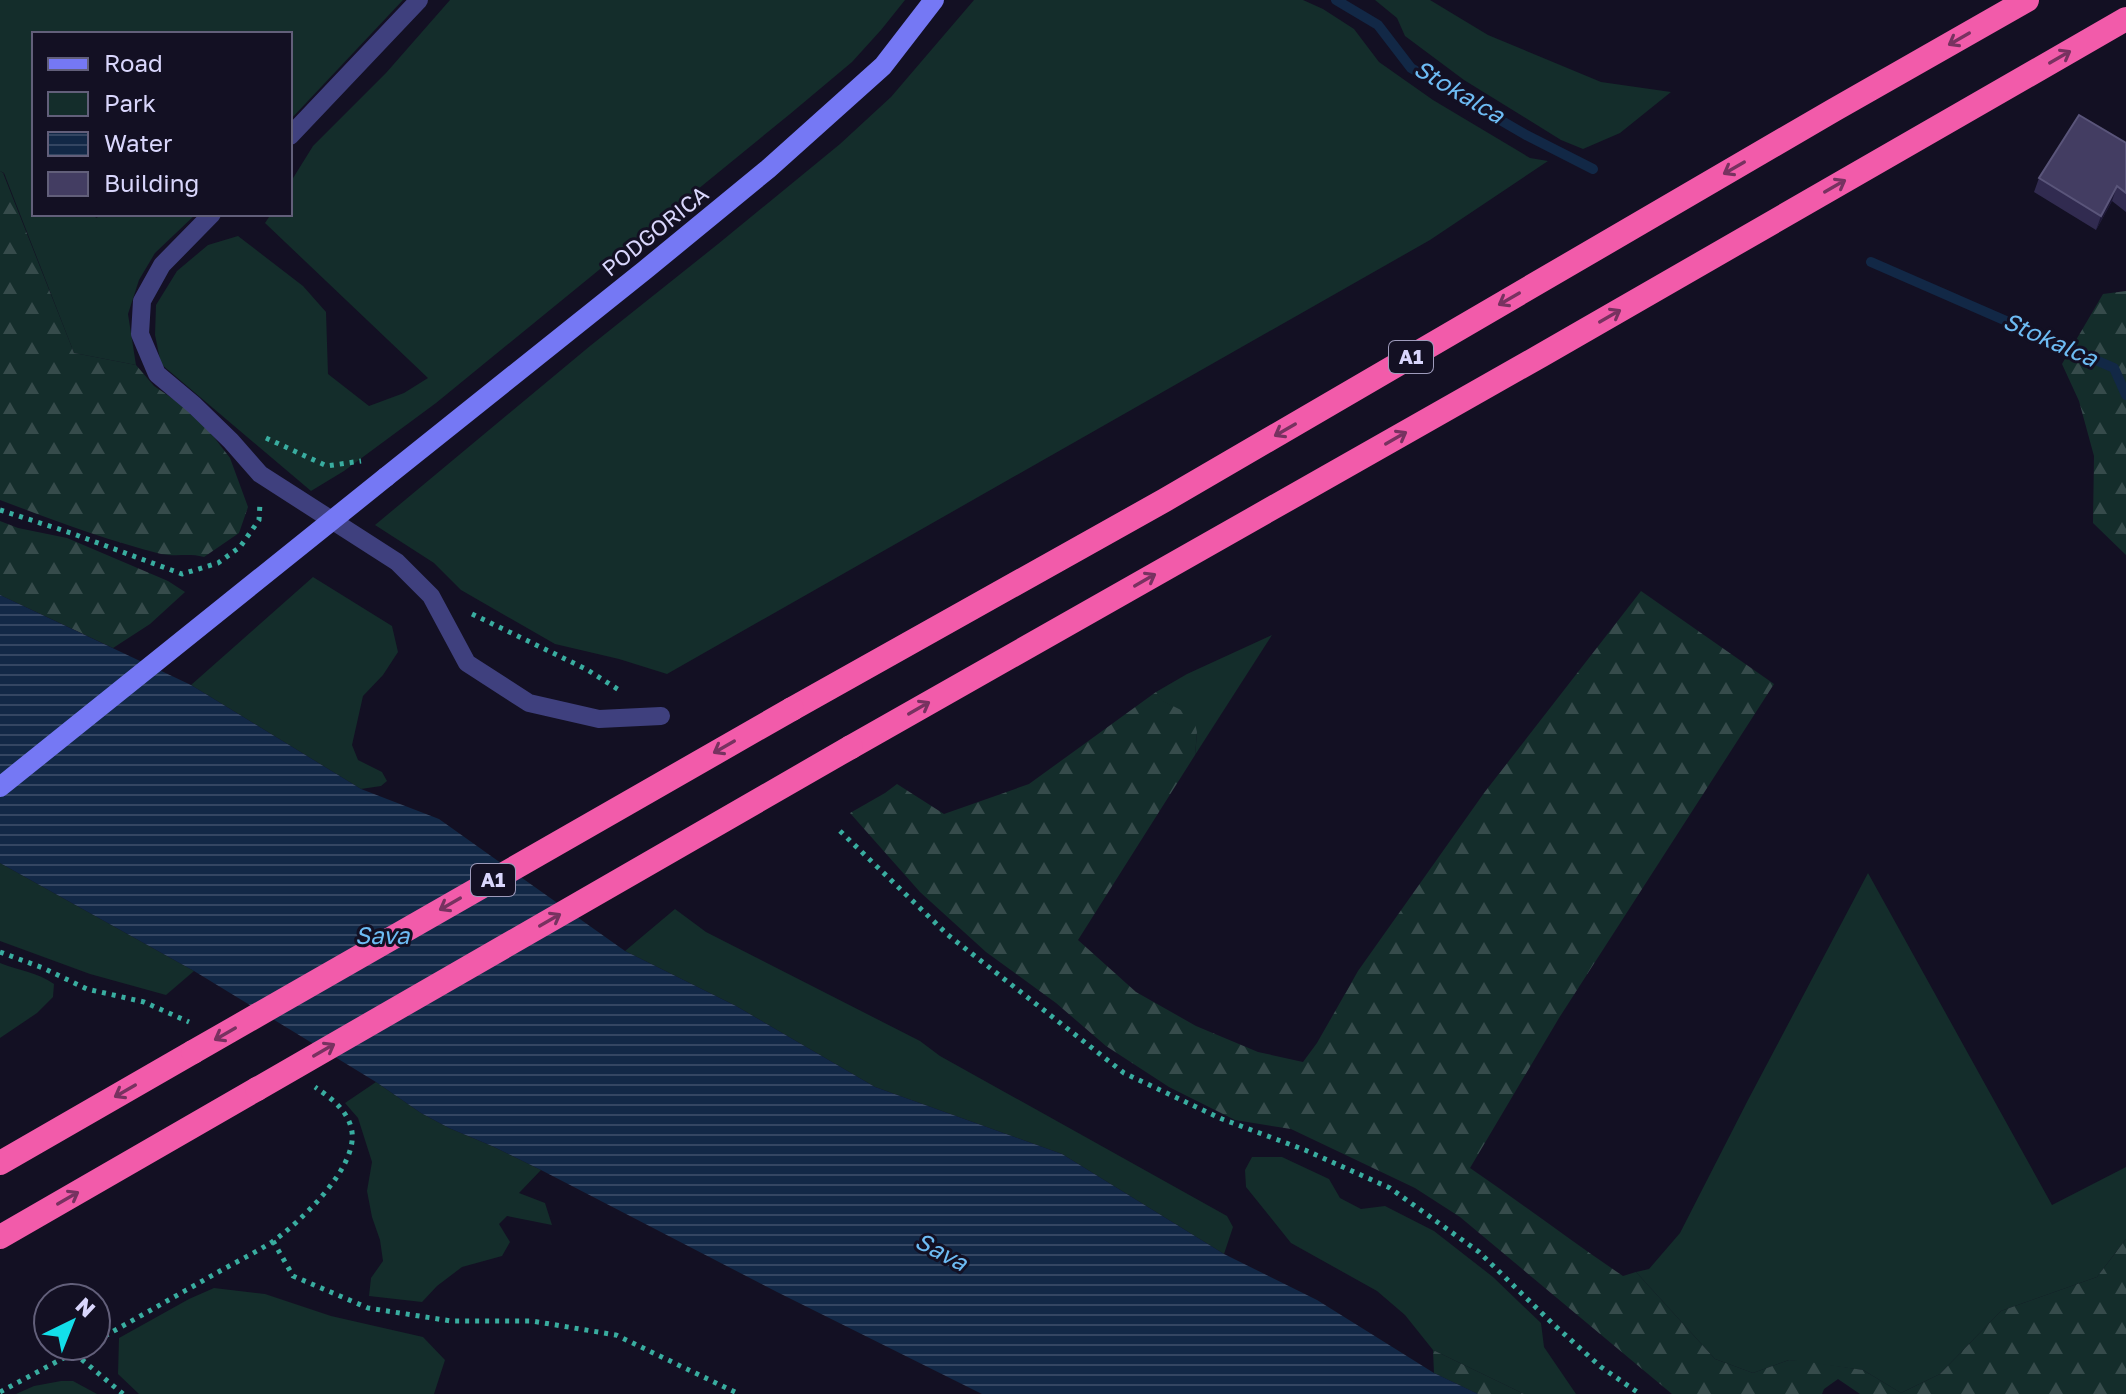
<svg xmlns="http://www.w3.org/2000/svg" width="2126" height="1394" viewBox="0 0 2126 1394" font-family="'Golos Text',sans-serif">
	<defs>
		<pattern id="forest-firs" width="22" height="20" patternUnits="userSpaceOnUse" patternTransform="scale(2)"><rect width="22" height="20" fill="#142d2b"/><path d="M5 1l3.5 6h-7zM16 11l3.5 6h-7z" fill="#364b4b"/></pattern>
		<pattern id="water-rules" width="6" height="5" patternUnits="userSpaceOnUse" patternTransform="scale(2)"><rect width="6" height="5" fill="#122846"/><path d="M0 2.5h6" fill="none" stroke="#344662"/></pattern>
	</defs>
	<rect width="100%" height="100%" fill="#131023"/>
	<g fill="#142d2b">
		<path d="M0 0H403L290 120V34H34V214H89L97 218 99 214H196L155 253 139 280 128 314 136 365 74 353 4 173 0 171Z"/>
		<path d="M450 0H905L881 30 852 62 790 114 436 403 344 471 311 491 161 364 155 335 156 305 177 271 208 245 238 236 303 286 326 312 328 374 369 406 404 393 428 378 265 223 271 214H290V183L313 146 386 73Z"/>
		<path d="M974 0H1303L1323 9 1354 29 1379 62 1433 100 1530 158 1548 161 1430 240 667 674 619 659 555 644 461 590 434 563 375 525 590 346 718 244 840 144 891 97Z"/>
		<path d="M1375 0H1430L1488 35 1601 82 1671 92 1620 133 1583 149 1561 140 1464 80 1405 36 1397 18Z"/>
		<path d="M313 577 392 626 398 652 383 675 363 696 352 745 358 760 382 772 387 781 381 786 361 789 191 685Z"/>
		<path d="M1272 635 1195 755 1197 732 1174 707 1162 701 1156 692 1187 674Z"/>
		<path d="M0 863 194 971 166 995 90 974 0 941Z"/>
		<path d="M1868 873 2052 1205 2126 1167V1239L2097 1277 2001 1311 1940 1374 1901 1393 1863 1370 1789 1360 1753 1373 1715 1359 1636 1272 1649 1269 1680 1233 1748 1100Z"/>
		<path d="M675 909 706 932 920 1041 940 1056 1227 1216 1233 1227 1224 1254 1062 1154 875 1087 736 1006 625 951Z"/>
		<path d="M0 963C20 971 37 972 54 984L53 997 37 1013 0 1038Z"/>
		<path d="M376 1082 421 1113 449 1128 492 1146 541 1170 519 1193 545 1203 552 1225 507 1216 499 1224 510 1242 502 1256 462 1267 437 1286 422 1302 369 1296 371 1278 383 1261 380 1240 372 1217 367 1191 372 1162 358 1118 345 1103Z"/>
		<path d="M1252 1157H1282L1329 1179 1340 1198 1361 1209 1385 1206 1434 1231 1493 1277 1541 1323 1544 1347 1576 1394H1524L1433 1350 1405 1315 1377 1291 1291 1243 1246 1187 1245 1170Z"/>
		<path d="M214 1288 265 1294 331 1316 423 1337 445 1360 434 1394H139L118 1374 119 1338 189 1299Z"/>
		<path d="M61 1381H73L97 1394H16L34 1386Z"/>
	</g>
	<g fill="url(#forest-firs)">
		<path d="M0 171 3 173 74 353 136 365 154 386 185 407 210 432 230 458 248 507 239 533 204 557C189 553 177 557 161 554 106 540 53 520 0 500Z"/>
		<path d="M2126 291V555L2093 523 2094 456 2079 401 2062 364 2103 294Z"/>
		<path d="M0 521 18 528 67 538 168 581 185 592 150 624 113 648 0 595Z"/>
		<path d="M1641 591 1774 684 1559 1018 1470 1168C1521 1203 1571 1241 1623 1276L1636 1272 1715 1359 1753 1373 1789 1360 1803 1361 1863 1370 1901 1393 1940 1374 2001 1311 2097 1277 2126 1239V1394H1860L1838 1379 1824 1389 1822 1394H1672L1460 1217 1415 1188 1291 1129 1235 1120 1169 1087 1106 1046 1056 1003 986 952 920 892 850 813 885 793 897 784 944 814 1029 784 1156 692 1163 701 1193 716 1197 732 1195 755 1078 940 1136 992 1196 1026 1258 1052 1303 1062 1317 1043 1358 971 1484 793Z"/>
		<path d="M1433 1350 1524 1394H1478L1434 1373Z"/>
	</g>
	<path fill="url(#water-rules)" d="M0 595 191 685 361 789 439 819 625 951 736 1006 875 1087 1062 1154 1224 1254 1317 1300 1434 1373 1478 1394H982L777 1292 541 1170 492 1146 449 1128 421 1113 376 1082 194 971 0 863Z"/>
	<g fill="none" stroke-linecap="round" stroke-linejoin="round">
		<g stroke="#122846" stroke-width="10">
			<path d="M1336 0 1378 25 1411 68 1526 135 1593 169"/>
			<path d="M1871 262 2114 368 2126 395"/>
		</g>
		<g stroke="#39ada0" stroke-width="5" stroke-dasharray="4 6" stroke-linecap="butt">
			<path d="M266 438 327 466 361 461"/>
			<path d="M0 510 71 533 182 574 218 563 240 547 259 520 260 503"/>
			<path d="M472 614 586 669 619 690"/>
			<path d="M840 831 948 935 1124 1073 1222 1119 1305 1150 1390 1188 1479 1252 1553 1324 1601 1367 1640 1394"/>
			<path d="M0 952 43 968 87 989 144 1002 189 1022"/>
			<path d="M273 1241 293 1276 368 1308 451 1321H532L616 1335 739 1394"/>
			<path d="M96 1341C135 1319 174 1297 213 1275 232 1264 253 1254 272 1242 299 1223 357 1169 352 1132 349 1111 331 1098 315 1087"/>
			<path d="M74 1353 123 1394"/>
			<path d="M0 1392 86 1346"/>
		</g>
		<g stroke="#3f407e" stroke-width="18">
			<path d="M290 136 419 0"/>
			<path d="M212 214 162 265 142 301 140 334 157 374 194 405 231 441 260 474 397 562 431 596 467 663 529 703 599 719 661 716"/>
		</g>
		<path stroke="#7578f4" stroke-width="20" d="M386 477 645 270 768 169 883 66 934 0"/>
		<g stroke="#f25baa" stroke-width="24">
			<path d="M792 709 1165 500 1834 110 2027 0"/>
			<path d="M851 747 1542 355 2126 19"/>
			<path d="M0 1163 193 1052"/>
			<path d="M0 1237 257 1089"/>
		</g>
		<path stroke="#7578f4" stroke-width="20" d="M0 787 386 477"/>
		<g stroke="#f25baa" stroke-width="24">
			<path d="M193 1052 792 709"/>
			<path d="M257 1089 851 747"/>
		</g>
	</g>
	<path fill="#312b50" d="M2126 143V212L2112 201 2096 230 2034 192 2039 178Z"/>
	<path fill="#1d1836" d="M2117 186 2112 201 2096 230 2101 216Z"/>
	<path fill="#433d62" stroke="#5a557a" stroke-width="2" d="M2079 115 2126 143V193L2117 186 2101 216 2039 178Z"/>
	<defs><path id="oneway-shaft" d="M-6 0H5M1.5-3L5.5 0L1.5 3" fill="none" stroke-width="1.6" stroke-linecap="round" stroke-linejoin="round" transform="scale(2)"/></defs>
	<g stroke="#773260">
		<use href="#oneway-shaft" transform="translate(1959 39) rotate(150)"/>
		<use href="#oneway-shaft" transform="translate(2060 57) rotate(-30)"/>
		<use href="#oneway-shaft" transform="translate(1734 168) rotate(150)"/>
		<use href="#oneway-shaft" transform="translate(1835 186) rotate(-30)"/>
		<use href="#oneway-shaft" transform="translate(1509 299) rotate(150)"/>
		<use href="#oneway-shaft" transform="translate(1610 316) rotate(-30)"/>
		<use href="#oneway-shaft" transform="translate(1285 430) rotate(150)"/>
		<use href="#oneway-shaft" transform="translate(1396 438) rotate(-30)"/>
		<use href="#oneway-shaft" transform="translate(1145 580) rotate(-30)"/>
		<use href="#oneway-shaft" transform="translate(919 708) rotate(-30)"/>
		<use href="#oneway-shaft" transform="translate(724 747) rotate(150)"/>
		<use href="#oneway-shaft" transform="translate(450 904) rotate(150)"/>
		<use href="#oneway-shaft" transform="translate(550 920) rotate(-30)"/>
		<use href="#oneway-shaft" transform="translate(225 1034) rotate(150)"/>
		<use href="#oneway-shaft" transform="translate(324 1050) rotate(-30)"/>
		<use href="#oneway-shaft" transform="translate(125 1091) rotate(150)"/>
		<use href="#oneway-shaft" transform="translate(68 1198) rotate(-30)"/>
	</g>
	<g text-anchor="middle" stroke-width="6" stroke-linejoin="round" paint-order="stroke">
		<g fill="#131023" stroke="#9e9bbb" stroke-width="2">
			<rect x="1389" y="341" width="44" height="32" rx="6"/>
			<rect x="471" y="864" width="44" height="32" rx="6"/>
		</g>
		<g font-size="20" font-weight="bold" fill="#d9d6fc">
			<text x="1411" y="364">A1</text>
			<text x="493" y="887">A1</text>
		</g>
		<g font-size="22" fill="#d9d6fc" stroke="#131023">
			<text transform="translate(655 231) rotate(-39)" y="8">PODGORICA</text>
		</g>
		<g font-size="24" font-style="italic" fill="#6dbbf3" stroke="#131023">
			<text transform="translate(1459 92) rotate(31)" y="8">Stokalca</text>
			<text transform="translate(2050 340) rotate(24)" y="8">Stokalca</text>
			<text x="382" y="944">Sava</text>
			<text transform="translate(941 1252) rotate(28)" y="8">Sava</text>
		</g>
	</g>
	<rect x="32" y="32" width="260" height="184" fill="#131023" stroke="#625f7a" stroke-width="2"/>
	<rect x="48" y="58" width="40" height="12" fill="#7578f4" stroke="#625f7a" stroke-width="2"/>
	<text x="104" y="72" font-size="24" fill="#d9d6fc">Road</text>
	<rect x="48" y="92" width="40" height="24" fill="#142d2b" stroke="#625f7a" stroke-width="2"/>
	<text x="104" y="112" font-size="24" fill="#d9d6fc">Park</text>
	<rect x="48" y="132" width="40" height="24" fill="url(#water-rules)" stroke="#625f7a" stroke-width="2"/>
	<text x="104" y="152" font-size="24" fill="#d9d6fc">Water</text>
	<rect x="48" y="172" width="40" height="24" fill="#433d62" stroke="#625f7a" stroke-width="2"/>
	<text x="104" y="192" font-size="24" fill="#d9d6fc">Building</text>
	<g transform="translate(72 1322) rotate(43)"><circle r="38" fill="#131023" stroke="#625f7a" stroke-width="2"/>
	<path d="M0-6L14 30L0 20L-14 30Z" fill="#13dfea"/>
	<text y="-12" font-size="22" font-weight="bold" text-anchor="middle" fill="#d9d6fc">N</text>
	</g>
</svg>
